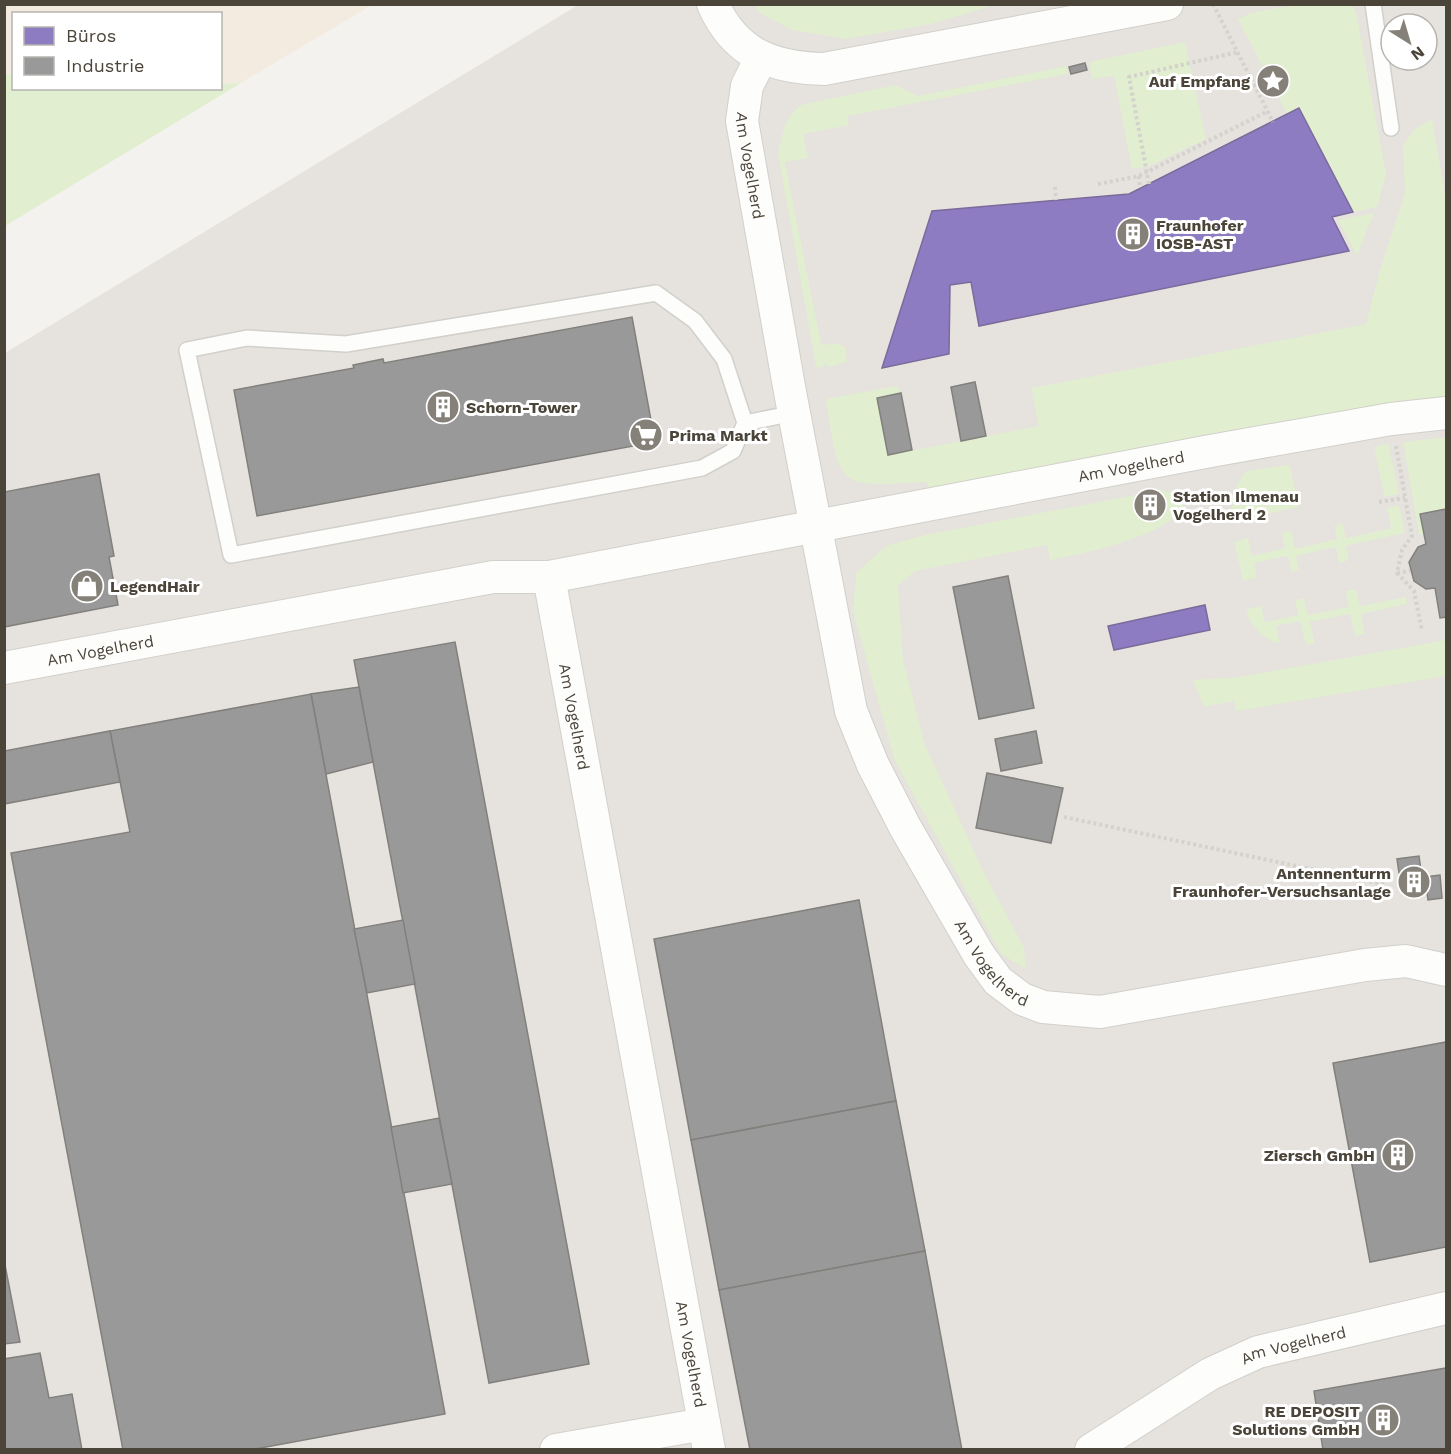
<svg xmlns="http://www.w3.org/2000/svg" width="1451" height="1454" viewBox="0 0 1451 1454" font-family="'Work Sans',sans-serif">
	<rect width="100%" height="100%" fill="#f4f2ee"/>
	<path fill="#f3ebdf" d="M5 5H372L241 83 221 84 220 14H14L13 76 5 73Z"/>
	<path fill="#e6e2de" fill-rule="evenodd" d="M578 5H1446V1449L5 1450V353ZM1391 24H1427V60H1391Z"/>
	<g fill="#e1eecf">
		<path d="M754 5H995L931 24 846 39 792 30 760 13Z"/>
		<path d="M1294 5H1352L1356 12 1386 174 1377 207 1353 212 1299 109 1287 114 1238 19 1251 13Z"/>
		<path d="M1185 42 1206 139 1149 166 1132 169 1114 76 1092 79 1089 62Z"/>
		<path d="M1067 66 1068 74 848 116 849 125 808 158 785 162 821 343 824 345 837 343 845 347 847 362 829 367 825 363 822 368 816 367 778 153 785 125 792 113 801 105 895 85 918 96Z"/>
		<path d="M5 73 13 76 14 88 59 91 220 88 221 84 241 83 5 226Z"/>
		<path d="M1432 119 1446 199V400L930 492 927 482C836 487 840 489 826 400L831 398 897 386 901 393 877 398 889 455 1038 426 1031 388 1366 324 1379 273 1405 193 1403 145 1415 129Z"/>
		<path d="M1374 213 1357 255 1338 220Z"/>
		<path d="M1446 437V509L1421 514 1424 534 1419 535 1403 442Z"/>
		<path d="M1388 443 1399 494 1384 497 1374 447Z"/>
		<path d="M1290 465 1299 507 1244 519 1232 515C1230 497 1235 486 1246 471Z"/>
		<path d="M1162 490 1182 495 1185 507C1163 537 1087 553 1050 560L1047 545 915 571 898 586 903 660 925 745 986 877 1024 947 1026 969 1001 954 895 761 853 612 856 573 886 546 925 535Z"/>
		<path d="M1399 505 1405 533 1346 546 1349 561 1339 563 1335 547 1296 556 1299 570 1291 572 1287 556 1255 563 1258 577 1243 581 1234 542 1248 538 1252 555 1282 533 1291 530 1296 548 1337 539 1334 525 1343 523 1347 538 1391 528 1387 508Z"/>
		<path d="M1356 588 1360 606 1406 597 1407 604 1361 614 1365 634 1354 636 1349 614 1310 622 1315 644 1305 646 1277 626 1280 644C1263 638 1250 628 1246 609L1261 606 1265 622 1298 615 1295 600 1304 598 1308 615 1348 607 1345 591Z"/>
		<path d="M1446 640V676L1236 711 1234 701 1204 707 1193 680 1240 677Z"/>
	</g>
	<g fill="#e6e3df">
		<path d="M1412 5H1446V198L1422 60H1427V24H1416Z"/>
		<path d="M1090 70 1092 79 1114 76 1135 187 937 203 911 212 871 219 895 326 821 343 785 162 808 158 803 134 849 125 848 117Z"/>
		<path d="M663 74 683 133 714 289 693 296 665 281 306 336 153 355 202 585 132 591 97 410 59 422 44 352 143 307 147 295 221 252 297 215 312 217 416 161 535 87Z"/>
		<path d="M1379 273 1366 324 1031 388 1039 426 1006 432 987 349Z"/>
		<path d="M1374 447 1391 528 1346 538 1342 523 1334 526 1337 539 1295 549 1291 531 1282 533 1285 548 1252 556 1244 519 1299 507 1290 465Z"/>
		<path d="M1387 537 1400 598 1360 606 1356 589 1345 591 1349 606 1308 615 1304 598 1295 600 1298 615 1265 622 1254 563 1288 556 1292 572 1299 570 1296 556 1336 547 1339 563 1349 560 1346 546Z"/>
		<path d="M1407 604 1413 632 1283 657 1276 626 1300 621 1306 645 1315 643 1310 622 1350 614 1355 636 1365 634 1361 614Z"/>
		<path d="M1367 981H1389L1399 1038 1350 1047 1339 986Z"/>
		<path d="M1273 1367 1282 1424 1304 1420 1309 1449H1242L1238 1422 1258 1417 1250 1376Z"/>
	</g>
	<g fill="#8e7cc3" stroke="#7a6b9a" stroke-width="1.5">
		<path d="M1299 108 1353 212 1332 217 1349 251 979 326 971 282 950 285 949 354 882 368 932 211 1129 194Z"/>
		<path d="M1205 605 1210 630 1114 650 1108 626Z"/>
	</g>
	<g fill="#999" stroke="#82807c" stroke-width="1.5">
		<path d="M1085 63 1087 70 1071 74 1069 67Z"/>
		<path d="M632 317 655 442 257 516 234 390 354 368 353 365 383 359 384 363Z"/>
		<path d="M975 382 986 436 961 441 951 387Z"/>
		<path d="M901 393 912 450 888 455 877 398Z"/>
		<path d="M99 474 114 556 109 557 118 605 4 627V492Z"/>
		<path d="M1446 509V617L1440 618 1435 588 1426 589 1414 581 1409 562 1418 547 1426 544 1420 514Z"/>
		<path d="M1008 576 1034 708 979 719 953 587Z"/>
		<path d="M455 642 589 1364 489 1383 354 660Z"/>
		<path d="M359 687 373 762 326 774 311 694Z"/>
		<path d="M311 694 445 1414 250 1450H123L11 853 130 832 110 731Z"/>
		<path d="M110 731 120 782 4 804V751Z"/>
		<path d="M1036 731 1042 763 1001 771 995 739Z"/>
		<path d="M987 773 1063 788 1051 843 976 828Z"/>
		<path d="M1419 856 1421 870 1399 873 1397 859Z"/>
		<path d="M1440 875 1442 898 1428 900 1425 877Z"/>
		<circle cx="1414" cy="882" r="6"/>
		<path d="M859 900 896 1101 691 1140 654 939Z"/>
		<path d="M403 920 415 984 367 993 354 929Z"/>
		<path d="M1446 1042V1247L1370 1262 1333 1063Z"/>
		<path d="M896 1101 925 1251 719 1290 691 1140Z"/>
		<path d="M439 1118 452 1184 403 1193 391 1127Z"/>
		<path d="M925 1251 962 1450H750L719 1290Z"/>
		<path d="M4 1260 20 1342 4 1344Z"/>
		<path d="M40 1353 49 1398 72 1394 82 1450H4V1359Z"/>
		<path d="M1446 1368V1450H1323L1314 1391Z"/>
	</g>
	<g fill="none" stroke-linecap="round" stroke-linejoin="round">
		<g stroke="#d2d0cb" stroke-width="18">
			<g id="service">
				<path d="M1373 4 1391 128"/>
				<path d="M745 423 724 359 695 321 656 293 346 344 247 338 187 350 231 555 702 468 733 451 745 423 794 413"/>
			</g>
		</g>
		<g stroke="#d2d0cb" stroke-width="34">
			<g id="minor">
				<path d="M713 4C735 54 773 68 824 69L1167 4"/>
				<path id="s1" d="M761 58 747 86 742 121 790 392 851 711 873 765 905 827 979 955 998 981 1022 999 1043 1007 1100 1012 1365 965 1406 961 1446 970"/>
				<path id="s2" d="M549 577 709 1450"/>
				<path id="s3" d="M4 668 493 577H549L1205 452 1391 419 1446 413"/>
				<path d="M556 1450 704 1424"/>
				<path id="s4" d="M1091 1450 1210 1374 1258 1352 1446 1308"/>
			</g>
		</g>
		<g stroke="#d3d2cc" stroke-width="4" stroke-dasharray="3 3" stroke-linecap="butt">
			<path d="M1213 4 1273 122"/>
			<path d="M1139 176 1140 188"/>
			<path d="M1098 184 1139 176 1268 111"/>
			<path d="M1149 184 1129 77 1238 52"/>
			<path d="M1055 187 1056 200"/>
			<path d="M1396 446 1412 536 1402 550 1397 573 1414 591 1422 631"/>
			<path d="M1379 502 1405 498"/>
			<path d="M1397 573 1410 571"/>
			<path d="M1064 817 1387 885"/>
		</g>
		<use href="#service" stroke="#fdfdfc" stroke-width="15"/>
		<use href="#minor" stroke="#fdfdfc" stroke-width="32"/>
	</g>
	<defs>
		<g id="sight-disc" transform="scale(1.725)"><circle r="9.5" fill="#868178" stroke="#fff"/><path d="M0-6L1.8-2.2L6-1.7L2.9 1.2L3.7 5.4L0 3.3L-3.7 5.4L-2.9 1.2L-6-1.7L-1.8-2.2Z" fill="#fff"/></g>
		<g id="building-disc" transform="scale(1.725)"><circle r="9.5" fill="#868178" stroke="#fff"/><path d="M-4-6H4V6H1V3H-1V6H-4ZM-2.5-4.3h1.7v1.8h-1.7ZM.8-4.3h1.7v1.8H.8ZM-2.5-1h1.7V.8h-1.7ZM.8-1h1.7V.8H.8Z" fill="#fff"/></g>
		<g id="supermarket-disc" transform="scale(1.725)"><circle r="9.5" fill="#868178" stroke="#fff"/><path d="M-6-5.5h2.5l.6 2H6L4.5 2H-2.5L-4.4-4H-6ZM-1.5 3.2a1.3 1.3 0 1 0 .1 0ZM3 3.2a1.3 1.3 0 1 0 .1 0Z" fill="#fff"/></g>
		<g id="shop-disc" transform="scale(1.725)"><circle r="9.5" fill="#868178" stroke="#fff"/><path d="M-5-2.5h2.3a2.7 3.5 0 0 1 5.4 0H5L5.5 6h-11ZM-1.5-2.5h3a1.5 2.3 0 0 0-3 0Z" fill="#fff"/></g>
	</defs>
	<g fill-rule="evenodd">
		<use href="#sight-disc" x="1273" y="81"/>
		<use href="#building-disc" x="1133" y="234"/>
		<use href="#building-disc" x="443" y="407"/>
		<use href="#supermarket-disc" x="646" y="435"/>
		<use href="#building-disc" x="1150" y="505"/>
		<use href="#shop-disc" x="87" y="586"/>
		<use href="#building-disc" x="1414" y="882"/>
		<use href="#building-disc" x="1398" y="1155"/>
		<use href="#building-disc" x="1383" y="1420"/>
	</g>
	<g text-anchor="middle" stroke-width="6" stroke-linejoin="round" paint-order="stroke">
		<g font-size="16" font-weight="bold" fill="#4b4439" stroke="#fff" text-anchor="start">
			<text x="1250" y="87" text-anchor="end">Auf Empfang</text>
			<text x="1156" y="231">Fraunhofer<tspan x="1156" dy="18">IOSB-AST</tspan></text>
			<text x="466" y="413">Schorn-Tower</text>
			<text x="669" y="441">Prima Markt</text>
			<text x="1173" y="502">Station Ilmenau<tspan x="1173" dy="18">Vogelherd 2</tspan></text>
			<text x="110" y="592">LegendHair</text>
			<text x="1391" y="879" text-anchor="end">Antennenturm<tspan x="1391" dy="18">Fraunhofer-Versuchsanlage</tspan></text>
			<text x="1375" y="1161" text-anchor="end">Ziersch GmbH</text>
			<text x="1360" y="1417" text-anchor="end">RE DEPOSIT<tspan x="1360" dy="18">Solutions GmbH</tspan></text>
		</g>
		<g font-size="16" fill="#4b4439" stroke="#fff">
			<text dy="6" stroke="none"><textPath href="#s1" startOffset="112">Am Vogelherd</textPath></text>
			<text dy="6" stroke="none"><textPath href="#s3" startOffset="1146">Am Vogelherd</textPath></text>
			<text dy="6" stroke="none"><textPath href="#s3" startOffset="98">Am Vogelherd</textPath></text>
			<text dy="6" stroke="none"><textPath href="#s2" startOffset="142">Am Vogelherd</textPath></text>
			<text dy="6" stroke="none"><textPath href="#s1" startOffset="957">Am Vogelherd</textPath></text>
			<text dy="6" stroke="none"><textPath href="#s4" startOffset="230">Am Vogelherd</textPath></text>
			<text dy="6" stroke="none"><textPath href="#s2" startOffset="790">Am Vogelherd</textPath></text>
		</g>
	</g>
	<rect width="1451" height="1454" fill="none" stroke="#4b4439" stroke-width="12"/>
	<rect x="12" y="12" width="210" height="78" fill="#ffffff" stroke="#b7b4b0" stroke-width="1.5"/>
	<rect x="24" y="27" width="30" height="18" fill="#8e7cc3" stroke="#b7b4b0" stroke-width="1.5"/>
	<text x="66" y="42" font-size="18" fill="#4b4439">Büros</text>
	<rect x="24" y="57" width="30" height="18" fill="#999999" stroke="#b7b4b0" stroke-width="1.5"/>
	<text x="66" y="72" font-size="18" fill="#4b4439">Industrie</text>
	<g transform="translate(1409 42) rotate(143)"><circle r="28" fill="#ffffff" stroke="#b7b4b0" stroke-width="1.5"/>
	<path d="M0-4.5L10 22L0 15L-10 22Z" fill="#868178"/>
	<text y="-9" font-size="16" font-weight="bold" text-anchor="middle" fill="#4b4439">N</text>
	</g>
</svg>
